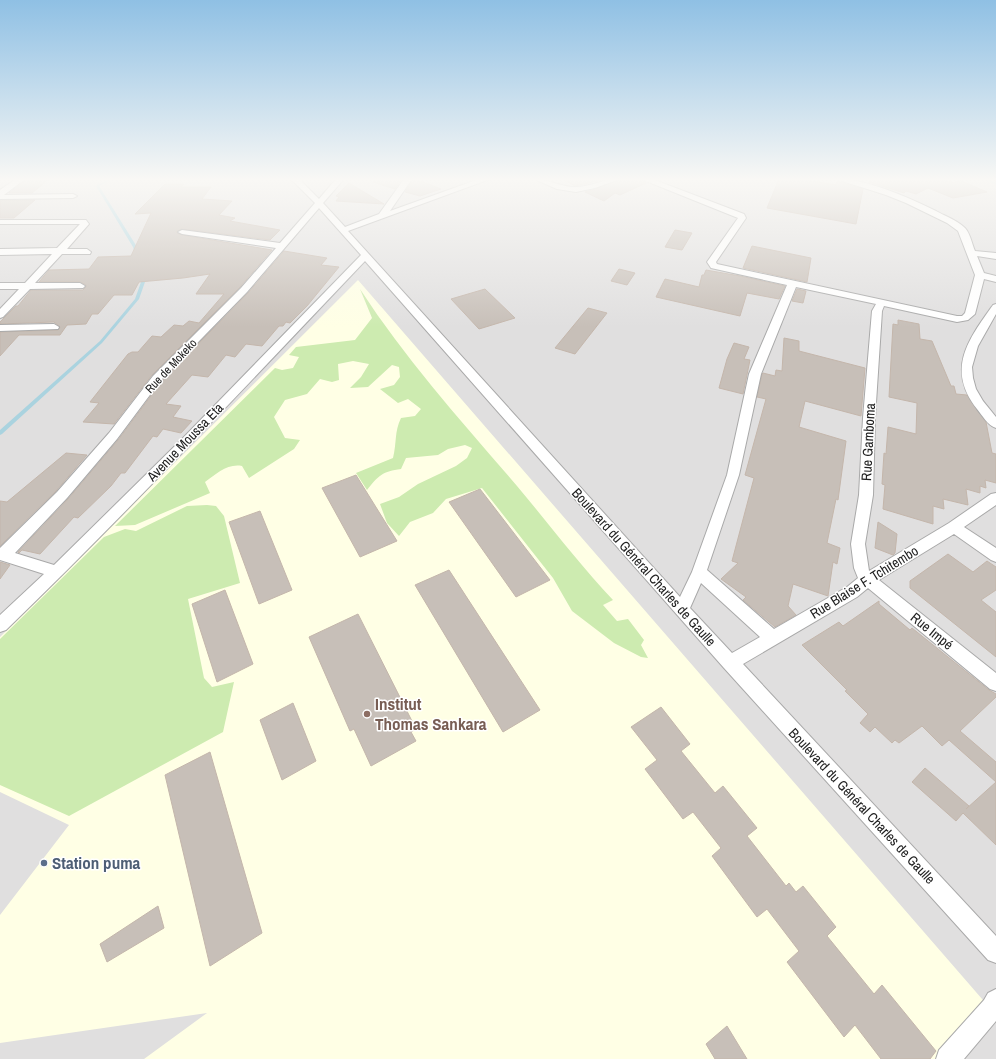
<svg xmlns="http://www.w3.org/2000/svg" width="996" height="1059" viewBox="0 0 996 1059" font-family="'Archivo Narrow',sans-serif">
	<rect width="100%" height="100%" fill="#f2efe9"/>
	<rect fill="#e0dfdf" x="0" y="179" width="996" height="880"/>
	<path fill="#ffffe5" d="M358 280 989 1007 938 1059H144L207 1013 0 1043V915L69 825 0 792V637Z"/>
	<g fill="#cdebb0">
		<path d="M360 289C406 360 462 422 517 486 549 524 579 564 613 600L603 605 617 621 628 619 644 640 641 645 648 658 641 657 614 643 572 611 553 578 482 488 446 499 433 513 410 522 399 536 387 523 380 504 399 497 418 484 456 466 467 458 472 448 465 445 448 449 438 455 406 458 401 469C383 471 378 476 367 490L356 473 393 458C397 442 394 433 401 418L415 416 421 409 408 399 398 403 380 389 394 385 400 377 399 367 392 365 368 387 350 388 361 377 369 364 353 361 338 364 339 380 332 382 320 379 307 394 285 400 274 417 285 438 300 440 294 449 249 478 242 466C228 463 216 474 205 482L210 493 135 525 115 526 275 368 282 370 293 368 299 357 289 355 296 347 355 340 372 318Z"/>
		<path d="M207 505 216 506 224 516 240 583 188 599 204 678 212 687 234 682 223 732 69 816 0 785V639L104 537 125 529 136 531 187 506Z"/>
	</g>
	<g fill="none" stroke-linecap="round" stroke-linejoin="round">
		<g fill="#aad3df" fill-rule="evenodd">
			<path d="M109 179H112L99 186 137 247 138 255 135 254 133 247 96 186Z"/>
			<path d="M980 179H984L996 182V184Z"/>
			<path d="M140 273 143 274 145 282 139 299 102 343 2 434 0 435V430L100 341 135 299 141 282Z"/>
		</g>
	</g>
	<g fill="#c7bfb8" stroke="#c4b6ab">
		<path d="M27 179H49L32 193H9Z"/>
		<path d="M374 179H402L395 189 373 182Z"/>
		<path d="M413 179H415L441 189 420 196 405 192Z"/>
		<path d="M562 179H606L575 186Z"/>
		<path d="M620 179H640L646 183 620 195 615 193 604 201 585 192 596 189Z"/>
		<path d="M779 179H801L836 185 837 181 863 189 856 224 767 208Z"/>
		<path d="M869 179H945L944 180 954 183 959 180 987 192 953 198 928 188 916 194 906 191 904 193 869 182Z"/>
		<path d="M349 183 384 204 336 201 339 197 336 196Z"/>
		<path d="M165 184H184L181 187H211L202 199 232 201 219 215 235 218 230 221 280 230 270 240 182 229 177 231V233L182 235 272 250 240 287 152 375 114 424 83 422 99 403 90 402 128 354 132 352H138L152 336 161 337 174 325 183 326 189 321 199 323 224 294H196L210 274 183 278 139 282 132 295H114L98 314H92L86 324 67 325 60 335H19L0 356V332L58 330 60 327 54 322 0 324V322L16 306H18L31 290H83L86 287V285L80 282H39L49 270 89 269 98 257 131 256 151 213 135 214Z"/>
		<path d="M0 200H35L14 218H0Z"/>
		<path d="M675 230 692 233 682 250 665 247Z"/>
		<path d="M752 246 811 258 807 282 743 268Z"/>
		<path d="M284 251 327 258 321 265 339 267 307 306 290 323 286 322 283 326H279L262 346 246 344 235 357 226 355 208 377 192 375 166 404 181 406 173 417 192 421 181 433 163 429 157 437 153 436 125 473H121L111 486 78 518 74 517 40 554 22 550 19 553 18 552 68 499 118 440 162 381 248 293Z"/>
		<path d="M619 269 635 273 627 285 611 281Z"/>
		<path d="M706 270 740 276 785 286 779 299 747 293 740 316 656 297 665 279 699 287 702 275H704Z"/>
		<path d="M485 289 515 318 479 329 451 299Z"/>
		<path d="M797 289 806 291 803 303 792 301Z"/>
		<path d="M588 308 607 313 575 354 555 348Z"/>
		<path d="M898 320 919 324 920 339 932 341 951 386H954L956 394 967 395 986 422 992 453 996 454V483L985 480 986 488 980 486V493L966 489 968 505 943 499 944 509 933 506V524L883 509 885 485 882 484 884 453 886 454 888 427 916 434 917 403 889 397 893 324 898 325Z"/>
		<path d="M784 338 799 341V351L865 368 861 416 805 401 799 427 846 441 838 500 836 499 827 543 840 548 837 564 833 562 828 596 793 584 788 606 796 615 775 627 743 600 746 597 721 579 738 563 732 561 754 478 745 475 766 399 757 397 762 374 763 373 775 376 776 370 782 371Z"/>
		<path d="M734 343 749 347 744 359 750 360 743 394 719 388 727 359Z"/>
		<path d="M66 453 87 455 56 491 0 546V501L7 502Z"/>
		<path d="M356 475 397 541 360 557 322 488Z"/>
		<path d="M480 489 550 580 516 597 449 502Z"/>
		<path d="M260 511 292 590 259 604 229 522Z"/>
		<path d="M878 522 897 534 895 553 893 555 875 548Z"/>
		<path d="M948 554 973 572 987 561 996 567V590L981 600 996 612V657L910 588V581Z"/>
		<path d="M0 562 10 565 0 579Z"/>
		<path d="M449 570 540 710 503 732 415 585Z"/>
		<path d="M225 590 253 664 217 682 192 604Z"/>
		<path d="M879 601V604L910 630 912 628 989 690 996 694V697L960 731 996 762V845L963 813 956 821 912 782 925 768 969 806 966 809 996 782 949 740 942 746 922 726 899 743 895 740 892 743 875 727 870 732 860 723 868 714 845 691 847 690 802 645 839 622 843 626Z"/>
		<path d="M358 614 416 729 411 732 416 741 371 766 354 729 350 731 309 637Z"/>
		<path d="M293 703 316 761 282 780 260 720Z"/>
		<path d="M661 707 690 744 681 751 715 793 723 786 757 828 747 836 786 886 789 883 796 892 803 886 836 927 827 936 874 994 882 985 936 1051 930 1059H881L855 1025 844 1037 787 962 799 951 767 909 757 917 712 856 721 848 693 812 683 819 645 769 657 760 631 727Z"/>
		<path d="M210 752 262 933 210 966 165 775Z"/>
		<path d="M158 906 164 928 107 962 100 944Z"/>
		<path d="M727 1026 747 1059H715L706 1044Z"/>
	</g>
	<g fill="none" stroke-linecap="round" stroke-linejoin="round">
		<g stroke="#a9a9a9" stroke-width="2">
			<g id="street">
				<path d="M16 179H25L4 195 73 194 77 196 73 198 0 199V190Z"/>
				<path d="M291 179H299L319 199 336 179H344L323 203 345 227 379 214 404 179H412L390 211 479 179H490L348 231 680 597 692 572 727 475 749 374 787 285 711 268 707 262 738 218 641 179H652L744 214 746 218 716 262 717 264 957 316H962L965 313 975 275 958 231 947 223 906 203 886 195 836 179C868 179 907 197 936 211 945 216 957 220 965 228 970 233 972 244 975 251L996 253V259L977 256 984 273 996 276V282L984 279 975 314 968 320 957 322 884 306 882 311 875 418 873 495 865 544 869 571 949 523 991 494 996 493V505L964 527 996 548V562L991 560 954 534 879 580 996 673V691L990 689 868 588 857 597 743 664 996 936V963L988 960 724 668 365 261C247 385 129 511 6 630L0 632V615L44 574 0 560V548L57 492 109 433 153 376 241 288 276 248 182 234 178 232 182 230 280 243 315 203ZM319 208 361 255 181 440 54 565 15 553 67 498 117 439 161 380 247 292ZM796 287 876 304 872 311 863 418 859 495 851 544 854 568 858 578 847 587 774 629 707 570 739 475 761 374ZM701 583 760 637 732 653 690 608Z"/>
				<path d="M534 179C549 179 560 187 575 187 590 187 603 179 619 179L595 188 576 192 557 189Z"/>
				<path d="M0 220H86L89 224 67 249H87L91 252 90 254H62L35 283H80L85 286 83 288 30 289 3 317 0 318V309L19 289H0V283H25L52 254 0 255V249L57 248 80 224H0Z"/>
				<path d="M996 304V314L978 346 972 367 973 378 976 389 983 401 996 417V428C988 426 982 415 977 409 946 369 968 340 993 305Z"/>
				<path d="M54 324 59 327 58 329 0 331V325Z"/>
				<path d="M996 989V1021L964 1059H936L939 1050 984 1000 988 993Z"/>
			</g>
		</g>
		<use href="#street" fill="#fff" fill-rule="evenodd"/>
	</g>
	<linearGradient id="sky" x2="0" y2="1"><stop stop-color="#8fc0e4"/><stop offset="0.55" stop-color="#f9f8f5"/><stop offset="1" stop-color="#f9f8f5" stop-opacity="0"/></linearGradient>
	<rect width="996" height="327" fill="url(#sky)"/>
	<circle fill="#8d6e63" stroke="#fff" stroke-width="1.5" cx="367" cy="714" r="4"/>
	<circle fill="#5c6f8a" stroke="#fff" stroke-width="1.5" cx="44" cy="863" r="4"/>
	<g text-anchor="middle" stroke-width="3" stroke-linejoin="round" paint-order="stroke">
		<g font-size="12" fill="#222" stroke="#fff">
			<text transform="translate(171 366) rotate(-47)" y="4">Rue de Mokeko</text>
		</g>
		<g font-size="14" fill="#222" stroke="#fff">
			<text transform="translate(185 442) rotate(-46)" y="5">Avenue Moussa Eta</text>
			<text transform="translate(868 442) rotate(-87)" y="5">Rue Gamboma</text>
			<text transform="translate(644 567) rotate(48)" y="5">Boulevard du Général Charles de Gaulle</text>
			<text transform="translate(864 582) rotate(-32)" y="5">Rue Blaise F. Tchitembo</text>
			<text transform="translate(932 631) rotate(39)" y="5">Rue Impé</text>
			<text transform="translate(862 806) rotate(47)" y="5">Boulevard du Général Charles de Gaulle</text>
		</g>
		<g font-size="17" font-weight="bold" fill="#785e54" stroke="#fff" text-anchor="start">
			<text x="375" y="710">Institut<tspan x="375" dy="20">Thomas Sankara</tspan></text>
		</g>
		<g font-size="17" font-weight="bold" fill="#4e5e75" stroke="#fff" text-anchor="start">
			<text x="52" y="869">Station puma</text>
		</g>
	</g>
</svg>
